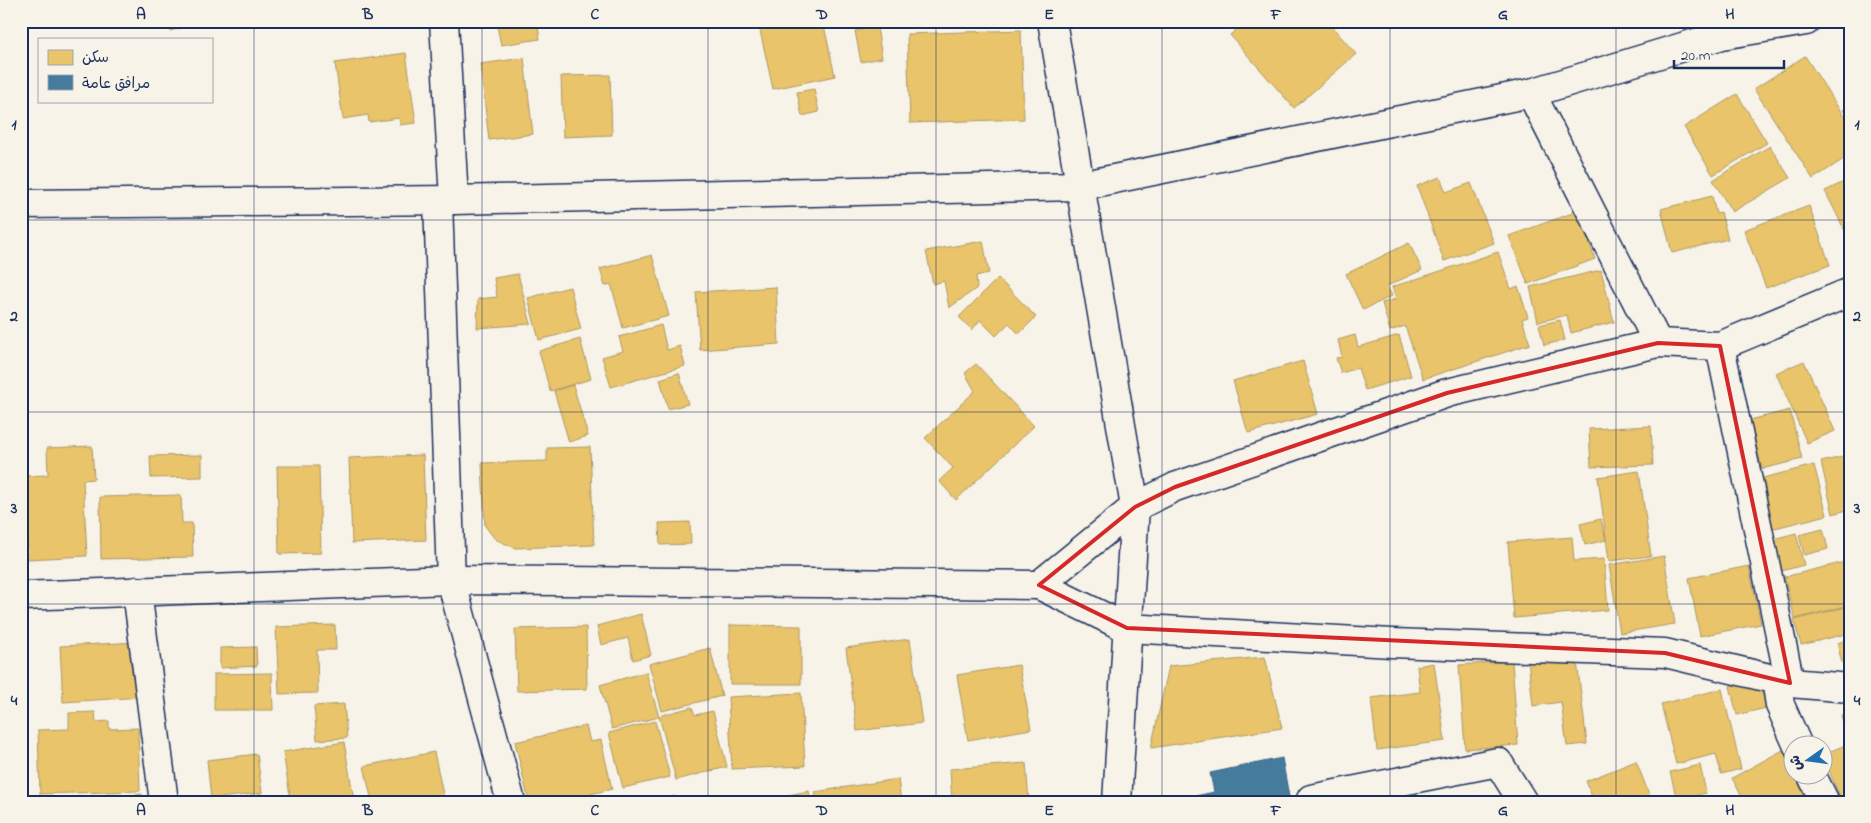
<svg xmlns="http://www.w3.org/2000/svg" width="1871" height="823" viewBox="0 0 1871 823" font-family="'Indie Flower','Playpen Sans Arabic',sans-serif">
	<rect width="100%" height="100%" fill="#f7f3e8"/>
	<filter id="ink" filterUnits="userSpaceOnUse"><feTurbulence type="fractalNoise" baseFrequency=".02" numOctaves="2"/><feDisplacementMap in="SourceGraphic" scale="10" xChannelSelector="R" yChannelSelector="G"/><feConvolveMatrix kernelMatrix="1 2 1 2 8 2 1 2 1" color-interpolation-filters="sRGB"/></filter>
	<g filter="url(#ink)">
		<g fill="#e9c46a" stroke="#ab9766">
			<path d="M167 21H207L170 31Z"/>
			<path d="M496 21H537L540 39 501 45Z"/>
			<path d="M779 21H823L835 76 773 89 759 26Z"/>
			<path d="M1246 21H1327L1356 54 1294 108 1230 35Z"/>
			<path d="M877 27 882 58 861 62 855 31Z"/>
			<path d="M1021 30 1024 119 910 123 907 34Z"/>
			<path d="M406 53 416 123 400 125 399 118 369 122 368 115 343 119 335 63Z"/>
			<path d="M1805 56 1850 126V155L1813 179 1754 89Z"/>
			<path d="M524 58 533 134 489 140 480 64Z"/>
			<path d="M610 75 612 135 563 137 561 76Z"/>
			<path d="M814 89 819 112 802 116 797 92Z"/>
			<path d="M1737 94 1767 143 1713 175 1684 127Z"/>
			<path d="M1850 106V121L1843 110Z"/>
			<path d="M1770 146 1790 178 1732 212 1713 180Z"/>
			<path d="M1440 177 1446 192 1471 183 1494 243 1444 261 1417 186Z"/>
			<path d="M1850 179V241L1825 191Z"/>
			<path d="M1712 196 1716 214 1721 212 1728 239 1672 253 1661 209Z"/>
			<path d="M1809 206 1830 265 1766 288 1744 230Z"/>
			<path d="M1578 211 1595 259 1528 284 1509 236Z"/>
			<path d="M983 241 989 273 976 276 977 288 949 308 944 281 933 284 926 251Z"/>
			<path d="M1409 243 1422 270 1387 286 1392 296 1363 310 1346 274Z"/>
			<path d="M1498 252 1511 289 1518 286 1528 317 1522 319 1530 344 1423 379 1405 326 1390 331 1382 303 1396 299 1392 287Z"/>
			<path d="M652 255 669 316 623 328 611 284 605 286 600 269Z"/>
			<path d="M1601 270 1614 322 1571 333 1567 315 1538 322 1530 287Z"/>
			<path d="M518 274 531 324 477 328 478 299 497 297 494 278Z"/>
			<path d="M998 278 1036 317 1019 334 1009 323 996 336 980 320 972 330 959 317Z"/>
			<path d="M570 287 581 329 539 340 528 298Z"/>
			<path d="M776 287 779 344 700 350 696 292Z"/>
			<path d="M1560 320 1565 340 1544 345 1539 325Z"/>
			<path d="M661 325 667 350 680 346 685 366 611 387 602 357 623 351 619 337Z"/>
			<path d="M1355 335 1358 347 1399 335 1411 376 1365 390 1358 368 1341 373 1336 358 1342 357 1338 340Z"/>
			<path d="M580 339 591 379 550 391 539 351Z"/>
			<path d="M1303 361 1318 414 1248 433 1233 381Z"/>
			<path d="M1804 361 1835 431 1807 443 1776 373Z"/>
			<path d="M976 364 1034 426 956 500 939 481 953 468 925 438 975 391 965 373Z"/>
			<path d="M679 373 688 404 668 409 660 379Z"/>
			<path d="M573 385 588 436 569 442 554 391Z"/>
			<path d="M1790 410 1802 459 1762 469 1750 420Z"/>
			<path d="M1651 426 1653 465 1591 467 1589 429Z"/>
			<path d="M92 446 94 479 83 480 87 556 28 559 24 476 48 475 47 448Z"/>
			<path d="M590 447 594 545 515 548 495 539 485 526 482 463 547 461V448Z"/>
			<path d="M202 455V477L151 478 150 456Z"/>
			<path d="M423 455 426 540 352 543 349 458Z"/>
			<path d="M1850 455V509L1833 514 1821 462Z"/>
			<path d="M1814 465 1827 515 1767 530 1759 479Z"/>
			<path d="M277 466H319L321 553 279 554Z"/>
			<path d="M1639 471 1651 556 1609 561 1598 477Z"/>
			<path d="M181 495 182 523H192L193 557 101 559 100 497Z"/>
			<path d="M1601 519 1606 540 1585 545 1580 524Z"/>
			<path d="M690 522 691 544 660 545 659 523Z"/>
			<path d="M1823 529 1828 549 1804 555 1799 535Z"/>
			<path d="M1796 533 1804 565 1774 573 1766 541Z"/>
			<path d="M1572 537 1574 561 1604 559 1608 610 1514 618 1508 542Z"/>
			<path d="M1664 556 1675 624 1620 633 1609 565Z"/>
			<path d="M1845 562 1850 579V605L1795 619 1784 577Z"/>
			<path d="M1749 566 1761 624 1700 636 1689 578Z"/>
			<path d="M1850 606V633L1801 645 1794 620Z"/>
			<path d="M641 614 651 655 633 660 628 638 601 645 597 626Z"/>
			<path d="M335 625 336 650H317L318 693 279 694 276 627Z"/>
			<path d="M730 625 801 626V684H730Z"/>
			<path d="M586 627 587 689 517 691 515 629Z"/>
			<path d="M910 639 922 723 857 731 846 648Z"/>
			<path d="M1850 639V661L1842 663 1837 643Z"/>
			<path d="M139 642 143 697 63 702 60 646Z"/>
			<path d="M256 647 257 666 220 668V648Z"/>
			<path d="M710 648 722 696 662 711 649 664Z"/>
			<path d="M1576 653 1587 744 1567 746 1561 702 1533 706 1528 659Z"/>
			<path d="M1265 657 1282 728 1151 748 1169 666Z"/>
			<path d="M1512 661 1518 745 1465 749 1459 665Z"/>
			<path d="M1434 663 1445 741 1377 750 1371 698 1420 692 1417 666Z"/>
			<path d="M1019 665 1031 729 968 740 957 675Z"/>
			<path d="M646 672 659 717 612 729 600 685Z"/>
			<path d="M272 673 273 710H214V674Z"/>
			<path d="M1759 678 1766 708 1737 715 1730 686Z"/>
			<path d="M1722 689 1741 769 1721 774 1716 754 1676 764 1661 704Z"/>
			<path d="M801 693 805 766 732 769 728 697Z"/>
			<path d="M344 704 347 738 317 740 314 706Z"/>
			<path d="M692 707 695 715 713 711 727 767 676 780 659 716Z"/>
			<path d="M95 712 96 722 109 721V729L138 728 140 791 40 794 38 730 69 729V713Z"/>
			<path d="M1850 712V736L1847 737 1841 715Z"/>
			<path d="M655 721 670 777 623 788 609 733Z"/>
			<path d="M586 726 590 742 601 740 612 789 556 802H529L515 742Z"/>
			<path d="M344 742 354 800 344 802H291L283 752Z"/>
			<path d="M1850 743V801L1842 802 1824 758V754Z"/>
			<path d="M1783 750 1794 769V776H1797L1812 802H1729L1741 795 1732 778Z"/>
			<path d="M434 752 444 799 431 802H372L364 766Z"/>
			<path d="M257 754 262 793 211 799 207 760Z"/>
			<path d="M1636 761 1652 802H1594L1586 781Z"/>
			<path d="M1026 763 1029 802H952L950 769Z"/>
			<path d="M1700 765 1706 793 1677 800 1670 772Z"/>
			<path d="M898 779 901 802H816L815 792Z"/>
			<path d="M809 791 811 802H790L788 795Z"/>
			<path d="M142 794 143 802H60V801Z"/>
			<path d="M675 796 676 802H654Z"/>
		</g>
		<path fill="#457b9d" stroke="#38648a" d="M1282 758 1290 802H1168L1214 792 1210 773Z"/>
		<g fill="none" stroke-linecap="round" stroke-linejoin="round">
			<g stroke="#1b2f5e" stroke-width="31">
				<g id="minor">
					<path d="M444 21 454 200 1080 186 1531 93 1658 343"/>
					<path d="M1052 21 1135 507 1117 802"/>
					<path d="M1531 93 1722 35 1806 21"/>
					<path d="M438 201 451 580 511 802"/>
					<path d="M21 204 454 200"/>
					<path d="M1720 346 1790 683"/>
					<path d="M1039 585 1127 628 1392 643 1665 653 1790 683 1850 688"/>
					<path d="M137 591 164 802"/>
					<path d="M1776 679 1780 705 1798 746"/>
					<path d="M1812 776 1825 802"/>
					<path d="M1311 799 1498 762 1523 802"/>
				</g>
			</g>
			<g stroke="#1b2f5e" stroke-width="31">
				<path id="tertiary" d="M21 596 451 580 1039 585 1135 507 1175 487 1447 393 1658 343 1720 346 1850 292"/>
			</g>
			<use href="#minor" stroke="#f7f3e8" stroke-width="28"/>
			<use href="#tertiary" stroke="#f7f3e8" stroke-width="28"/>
		</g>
	</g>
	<path fill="none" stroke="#d62828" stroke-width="4" stroke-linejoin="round" d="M1658 343 1720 346 1790 683 1665 653 1127 628 1039 585 1135 507 1175 487 1447 393Z"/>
	<path fill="none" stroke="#1b2f5e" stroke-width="1" stroke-opacity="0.55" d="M254 21V802M482 21V802M708 21V802M936 21V802M1162 21V802M1390 21V802M1616 21V802M21 220H1850M21 412H1850M21 604H1850"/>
	<rect width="1871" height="823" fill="none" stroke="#f7f3e8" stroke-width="55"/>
	<rect x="38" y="38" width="175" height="65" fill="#f7f3e8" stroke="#9fa5b1"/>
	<rect x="48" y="50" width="25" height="15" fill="#e9c46a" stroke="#9fa5b1"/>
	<text x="82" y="62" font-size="15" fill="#1b2f5e">سكن</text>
	<rect x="48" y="75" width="25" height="15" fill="#457b9d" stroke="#9fa5b1"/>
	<text x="82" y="88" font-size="15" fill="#1b2f5e">مرافق عامة</text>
	<g transform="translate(1808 760) rotate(256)"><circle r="24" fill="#f7f3e8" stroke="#9fa5b1"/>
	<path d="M0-4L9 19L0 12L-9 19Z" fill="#1f6fb2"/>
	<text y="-8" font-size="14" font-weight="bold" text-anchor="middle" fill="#1b2f5e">ش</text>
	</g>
	<path d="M1674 60v8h110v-8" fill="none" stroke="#1b2f5e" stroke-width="2.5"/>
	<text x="1681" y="60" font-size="15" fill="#1b2f5e" stroke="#f7f3e8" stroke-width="4" paint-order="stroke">20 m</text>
	<rect x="28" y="28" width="1816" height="768" fill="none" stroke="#1b2f5e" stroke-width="2"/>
	<g font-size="16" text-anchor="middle" font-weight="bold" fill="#1b2f5e">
		<text x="141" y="19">A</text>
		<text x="368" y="19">B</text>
		<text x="595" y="19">C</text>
		<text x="822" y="19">D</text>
		<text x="1049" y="19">E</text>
		<text x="1276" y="19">F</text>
		<text x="1503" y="19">G</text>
		<text x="1730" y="19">H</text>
		<text x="14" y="129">1</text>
		<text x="1857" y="129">1</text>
		<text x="14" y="321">2</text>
		<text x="1857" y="321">2</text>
		<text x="14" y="513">3</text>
		<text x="1857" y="513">3</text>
		<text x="14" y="705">4</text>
		<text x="1857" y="705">4</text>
		<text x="141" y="815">A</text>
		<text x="368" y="815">B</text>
		<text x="595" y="815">C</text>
		<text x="822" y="815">D</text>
		<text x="1049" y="815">E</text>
		<text x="1276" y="815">F</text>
		<text x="1503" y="815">G</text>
		<text x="1730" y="815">H</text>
	</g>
</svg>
